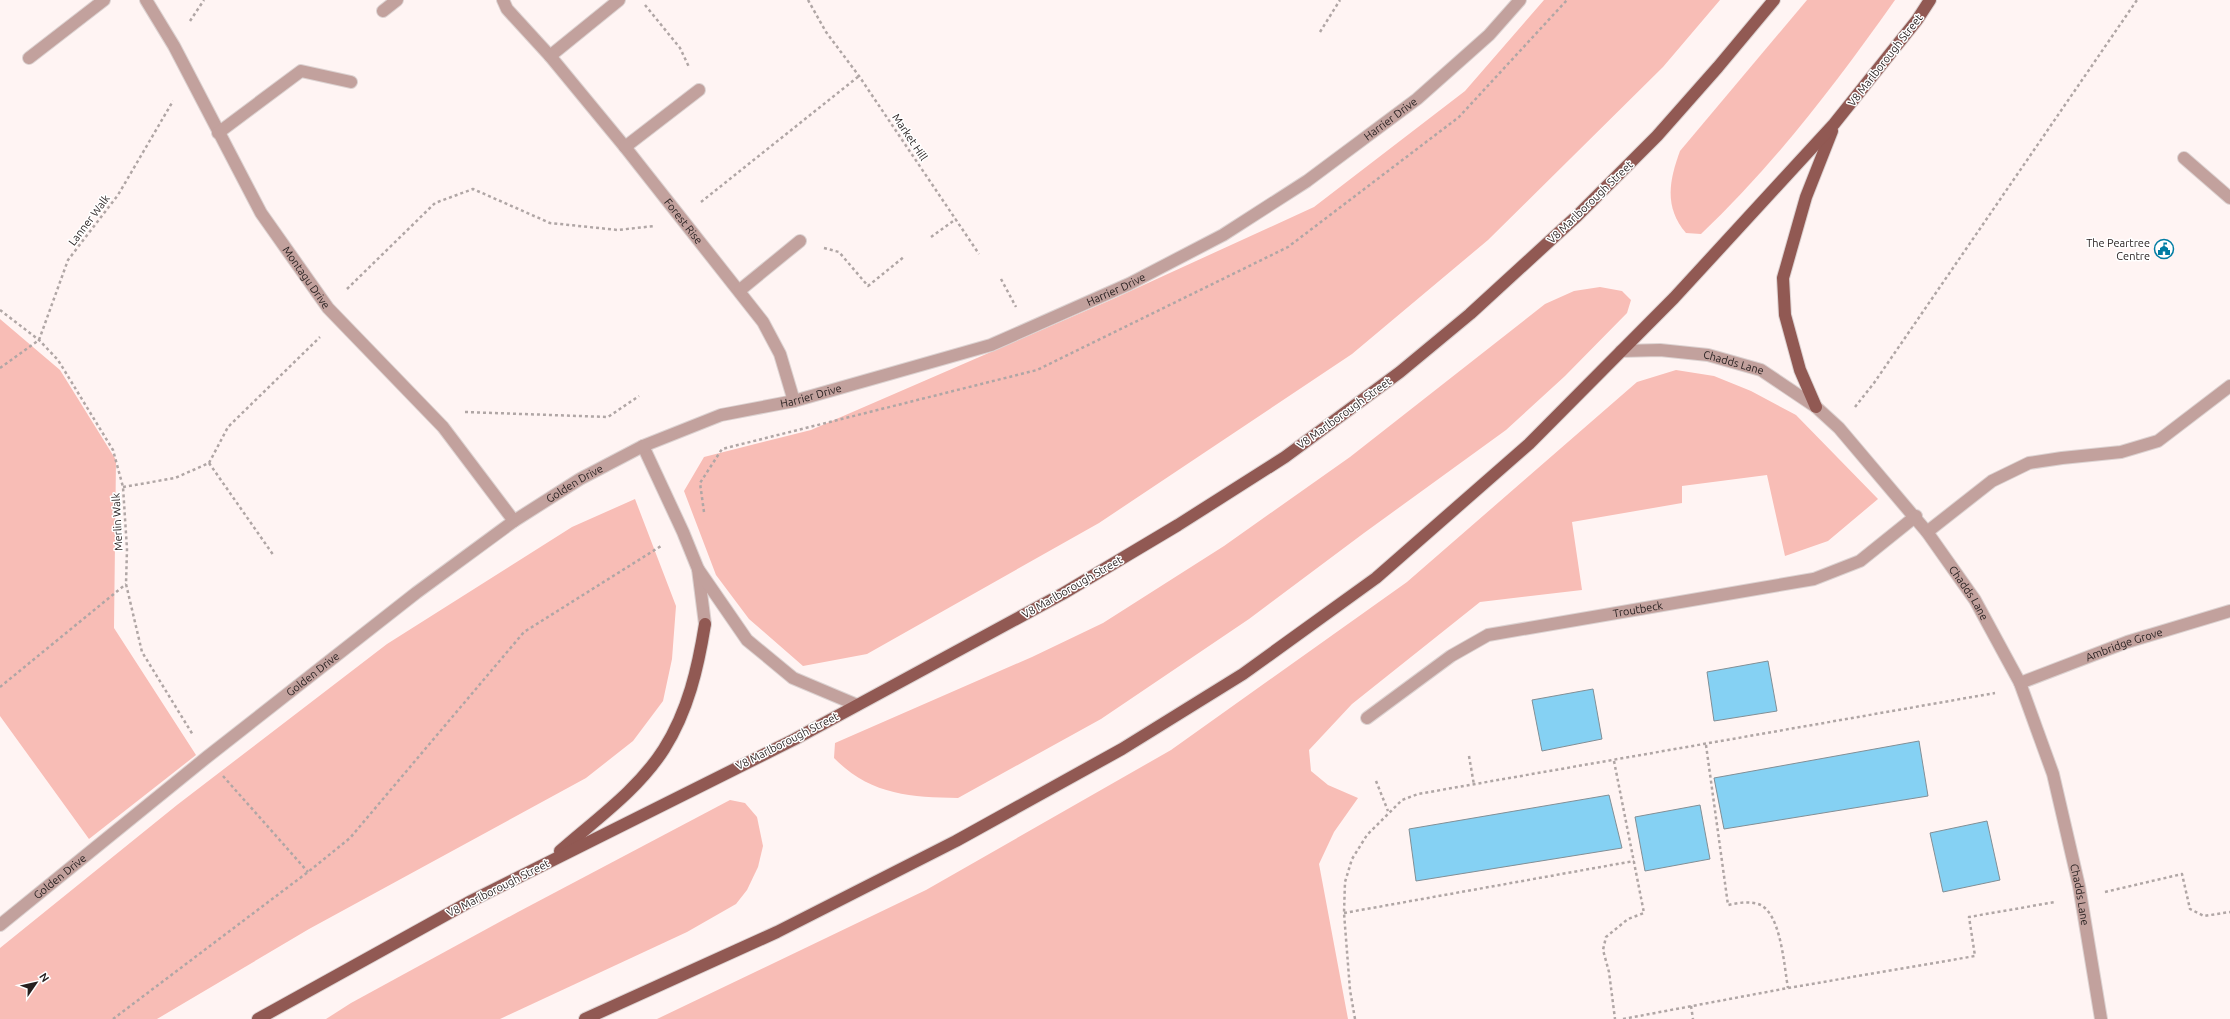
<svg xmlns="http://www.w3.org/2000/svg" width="2230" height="1019" viewBox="0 0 2230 1019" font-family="Ubuntu,sans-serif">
	<rect width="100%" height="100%" fill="#fff4f3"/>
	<g fill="#f8bdb6">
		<path d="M1544 0H1720L1663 67 1488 240 1352 354 1099 523 867 654 803 666 749 619 716 575 684 491 704 457 811 430 1113 299 1314 207 1465 91Z"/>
		<path d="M1807 0H1895C1837 82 1774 165 1701 234L1686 233C1664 207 1669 181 1680 151Z"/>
		<path d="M1600 287 1622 291 1631 300 1627 313 1565 376 1506 430 1364 533 1249 619 1101 719 958 798C910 797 870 795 834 758L835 743 1032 657 1103 623 1224 546 1350 457 1545 304 1574 291Z"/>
		<path d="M0 319 60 370 116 460 114 628 196 755 89 839 0 716Z"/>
		<path d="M1676 370 1714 376 1751 391 1796 415 1878 499 1828 541 1785 556 1767 475 1682 486V503L1572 522 1582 590 1480 602 1352 704 1309 750 1311 771 1328 785 1358 798 1334 832 1319 864 1348 1019H657L926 890 1171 750 1407 582 1637 382Z"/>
		<path d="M635 499 676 606 672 659 663 701 633 741 586 778 309 929 157 1019H0V948L177 805 387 644 572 527Z"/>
		<path d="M730 800 745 803 757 817 763 846 758 867 747 890 736 904 687 932 500 1019H326L351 1003 518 912Z"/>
	</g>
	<g fill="#85d1f3" stroke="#828f96">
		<path d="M1768 661 1777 711 1714 721 1707 672Z"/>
		<path d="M1593 689 1602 739 1542 751 1532 700Z"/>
		<path d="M1919 741 1928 796 1724 829 1714 778Z"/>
		<path d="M1609 795 1622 848 1416 881 1409 829Z"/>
		<path d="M1700 805 1710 859 1645 871 1635 817Z"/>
		<path d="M1987 821 2000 880 1943 892 1930 833Z"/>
	</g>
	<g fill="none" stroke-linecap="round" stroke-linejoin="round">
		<g stroke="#dcd2d1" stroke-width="14">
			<g id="minor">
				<path id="s1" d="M146 0 174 46 261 213 328 308 443 427 514 521"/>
				<path id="s2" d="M503 0 507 9 550 56 625 147 763 322 780 354 794 401"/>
				<path d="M383 11 397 0"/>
				<path d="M550 56 619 0"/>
				<path d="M29 58 104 0"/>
				<path d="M218 133 301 71 351 82"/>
				<path d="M625 147 699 90"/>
				<path d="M2184 158 2230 198"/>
				<path d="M740 290 800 241"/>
				<path id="s3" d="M1621 351 1660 350 1708 355 1761 370 1816 407 1839 428 1927 532 1975 600 2020 683 2053 774 2079 886 2101 1019"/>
				<path d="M643 446 683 532 698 569 705 624"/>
				<path d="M1927 532 1992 481 2029 463 2062 458 2121 452 2158 441 2230 386"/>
				<path d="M698 569 747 640 793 678 857 705"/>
				<path id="s4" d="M2020 683 2127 642 2230 611"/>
				<path id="s5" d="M1367 718 1451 656 1488 635 1814 579 1860 561 1916 516"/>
				<path id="s6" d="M0 925 207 757 416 593 514 521 580 479 643 446 721 415 794 401 991 345 1129 284 1223 235 1307 181 1417 99 1489 35 1520 0"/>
			</g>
		</g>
		<g stroke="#dcd2d1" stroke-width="14">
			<g id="major">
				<path d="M1816 407 1800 370 1785 315 1783 278 1806 197 1832 131"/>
				<path d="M560 851C595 820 638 790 664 749 688 711 698 668 705 624"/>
				<path d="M258 1019 471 901 795 739 1064 593 1178 525 1285 457 1400 372 1470 314 1577 216 1657 136 1718 67 1774 0"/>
				<path d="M585 1019 777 932 956 841 1122 749 1243 674 1376 578 1529 444 1674 298 1834 124 1917 20 1930 0"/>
			</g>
		</g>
		<g stroke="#b0a6a5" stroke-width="2.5" stroke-dasharray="3 3" stroke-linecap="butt">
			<path d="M808 0 826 32 859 76 979 254"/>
			<path d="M645 5 680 48 689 67"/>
			<path d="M190 21 204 0"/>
			<path d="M1320 32 1340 0"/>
			<path d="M701 202 859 76"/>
			<path d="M931 237 956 219"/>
			<path d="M824 248 839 252 868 286 905 256"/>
			<path d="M1001 279 1016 307"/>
			<path d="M347 289 435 203 473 189 550 223 618 230 654 226"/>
			<path d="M0 310 39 340 58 360 113 450 123 487 127 549 126 584 142 652 193 735"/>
			<path d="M0 368 39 340 68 260 118 195 173 101"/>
			<path d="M1855 407 1874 383 2137 0"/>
			<path d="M465 412 608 417 639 396"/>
			<path d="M209 463 274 556"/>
			<path d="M123 487 175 478 209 463 228 427 320 337"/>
			<path d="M704 512 700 483 722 449 1037 370 1288 247 1459 117 1567 0"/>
			<path d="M0 687 126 584"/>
			<path d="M1706 745 1728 905C1738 903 1748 901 1758 904 1781 911 1784 966 1788 988"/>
			<path d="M1469 756 1474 785"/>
			<path d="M1614 761 1644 913 1628 919 1606 937 1603 950 1609 972 1615 1019"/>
			<path d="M223 776 308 872"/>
			<path d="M1376 781 1388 811"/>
			<path d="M2105 892 2182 874 2190 909 2204 916 2230 912"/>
			<path d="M1344 913 1634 861"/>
			<path d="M1691 1006 1693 1019"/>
			<path d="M113 1019 308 872 350 838 524 632 661 546"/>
			<path d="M1355 1019 1350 990 1344 913 1345 882 1352 859 1367 835 1402 800 1418 794 1995 693"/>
			<path d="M1623 1019 1788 988 1975 956 1969 917 2055 902"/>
		</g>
		<use href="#minor" stroke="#c2a19d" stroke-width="12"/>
		<use href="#major" stroke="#915953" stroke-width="12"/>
	</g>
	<defs>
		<g id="civic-ring" transform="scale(1)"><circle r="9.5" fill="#fff" stroke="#007ca3" stroke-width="1.5"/><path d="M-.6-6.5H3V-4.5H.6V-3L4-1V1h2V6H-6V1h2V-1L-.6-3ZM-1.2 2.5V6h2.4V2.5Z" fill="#007ca3"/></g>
	</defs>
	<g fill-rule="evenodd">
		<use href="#civic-ring" x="2164" y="249"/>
	</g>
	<g text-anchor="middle" stroke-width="3" stroke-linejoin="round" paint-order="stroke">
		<g font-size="11" fill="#261f1f" stroke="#fff">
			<text transform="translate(1885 60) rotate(-52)" y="4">V8 Marlborough Street</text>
			<text dy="4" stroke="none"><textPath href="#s6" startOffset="1627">Harrier Drive</textPath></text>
			<text transform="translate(910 137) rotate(56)" y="4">Market Hill</text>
			<text transform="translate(1590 202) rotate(-44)" y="4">V8 Marlborough Street</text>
			<text transform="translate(89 220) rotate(-53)" y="4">Lanner Walk</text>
			<text dy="4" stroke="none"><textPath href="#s2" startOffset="286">Forest Rise</textPath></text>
			<text dy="4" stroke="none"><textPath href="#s1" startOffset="321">Montagu Drive</textPath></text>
			<text dy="4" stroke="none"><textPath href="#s6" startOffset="1303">Harrier Drive</textPath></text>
			<text dy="4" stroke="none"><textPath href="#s3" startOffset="114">Chadds Lane</textPath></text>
			<text dy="4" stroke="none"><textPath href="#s6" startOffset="979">Harrier Drive</textPath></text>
			<text transform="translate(1344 413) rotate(-36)" y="4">V8 Marlborough Street</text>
			<text dy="4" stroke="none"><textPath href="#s6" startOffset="725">Golden Drive</textPath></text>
			<text transform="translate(117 522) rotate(-93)" y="4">Merlin Walk</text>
			<text transform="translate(1072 587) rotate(-30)" y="4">V8 Marlborough Street</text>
			<text dy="4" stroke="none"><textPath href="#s3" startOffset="450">Chadds Lane</textPath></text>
			<text dy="4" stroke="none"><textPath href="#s5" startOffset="299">Troutbeck</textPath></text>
			<text dy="4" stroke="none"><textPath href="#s4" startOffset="111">Ambridge Grove</textPath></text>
			<text dy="4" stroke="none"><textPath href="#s6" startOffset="401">Golden Drive</textPath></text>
			<text transform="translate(787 741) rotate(-27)" y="4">V8 Marlborough Street</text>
			<text dy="4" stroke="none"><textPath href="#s6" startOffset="77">Golden Drive</textPath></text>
			<text transform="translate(498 888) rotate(-27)" y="4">V8 Marlborough Street</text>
			<text dy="4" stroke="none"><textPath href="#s3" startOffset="774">Chadds Lane</textPath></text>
		</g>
		<g font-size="11" fill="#261f1f" stroke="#fff" text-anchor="end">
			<text x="2150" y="247">The Peartree<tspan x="2150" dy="13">Centre</tspan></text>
		</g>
	</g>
	<g transform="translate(36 983) rotate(56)" stroke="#ffffff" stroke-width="3" paint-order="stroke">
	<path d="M0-3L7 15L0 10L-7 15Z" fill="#261f1f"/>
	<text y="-6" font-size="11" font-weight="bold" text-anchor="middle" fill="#261f1f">N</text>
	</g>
</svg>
